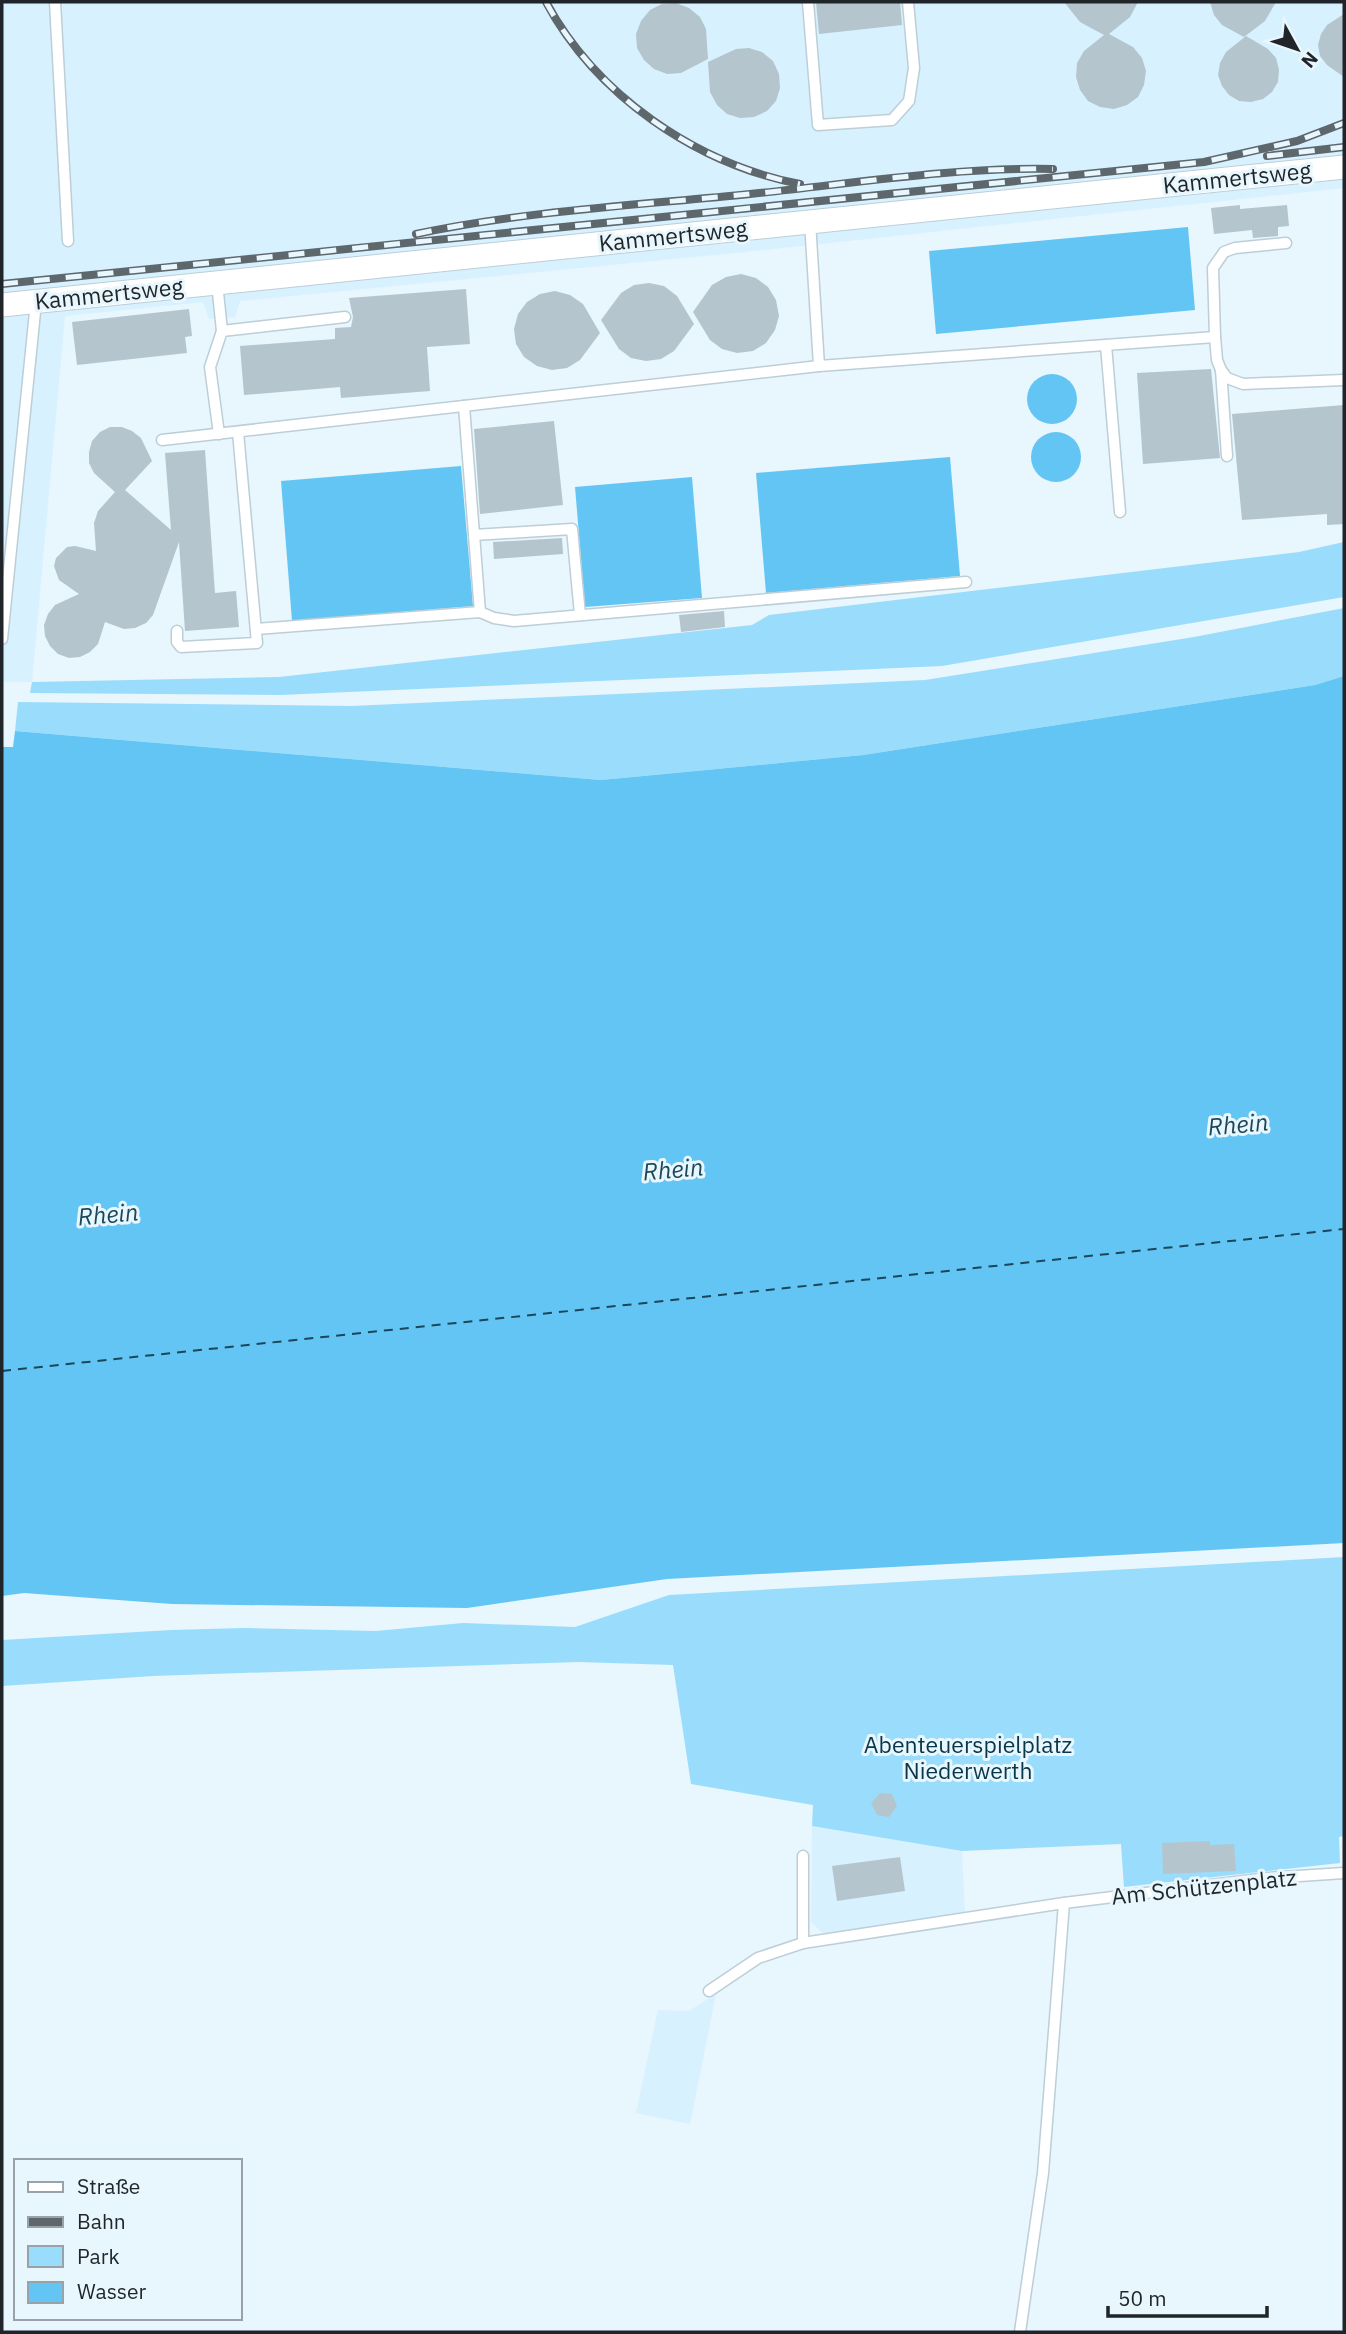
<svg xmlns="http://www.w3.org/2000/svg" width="1346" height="2334" viewBox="0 0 1346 2334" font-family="'IBM Plex Sans',sans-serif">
	<rect width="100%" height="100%" fill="#e8f6fd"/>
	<g fill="#d7f1ff">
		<path d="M2 2H1344V188L745 252 240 301 235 317 209 319 203 302 65 316 32 682H2Z"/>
		<path d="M812 1826 962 1851 965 1913 824 1934 811 1922Z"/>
		<path d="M716 1994 690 2124 636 2113 658 2010 689 2011Z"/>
	</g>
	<g fill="#9adcfc">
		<path d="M1344 542V597L942 666 280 695 30 693 32 682 279 677 752 625 769 615 1299 552Z"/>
		<path d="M1344 608V676L1315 685 863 755 601 780 15 731 18 702 352 706 925 680 1194 637Z"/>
		<path d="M1344 1557V1836L1339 1837 1340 1863 1124 1887 1121 1844 962 1851 812 1826 813 1805 691 1784 673 1665 579 1662 153 1676 2 1686V1640L171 1630 244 1628 376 1631 463 1623 575 1627 669 1595Z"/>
	</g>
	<g fill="#63c5f3">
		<path d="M1188 227 1195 310 936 334 929 251Z"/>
		<circle cx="1052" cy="399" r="25"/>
		<circle cx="1056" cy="457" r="25"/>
		<path d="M950 457 960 576 766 593 756 473Z"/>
		<path d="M461 466 473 606 292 621 281 481Z"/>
		<path d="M692 477 702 598 585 607 575 487Z"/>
		<path d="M1344 676V1543L667 1579 467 1608 172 1604 24 1593 2 1596V747H13L15 731 601 780 863 755 1315 685Z"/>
	</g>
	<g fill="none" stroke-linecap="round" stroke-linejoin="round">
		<path stroke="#1c4659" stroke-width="2" stroke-dasharray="9 7" stroke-linecap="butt" d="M2 1371 1344 1229"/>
	</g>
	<g fill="#b4c5ce">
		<path d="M816 2H900L902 25 819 34Z"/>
		<path d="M1064 2H1138L1130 17 1109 34 1133 47 1142 58 1146 71 1144 85 1138 97 1127 105 1114 109 1100 107 1088 101 1080 90 1076 77 1077 63 1084 51 1104 35 1080 22Z"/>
		<path d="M1210 2H1276L1265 21 1244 37 1222 25 1214 15Z"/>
		<path d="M676 3 689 8 700 17 706 29 708 59 681 73 667 74 654 69 644 60 637 48 636 34 641 21 650 10 662 4Z"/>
		<path d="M1344 14V77L1327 65 1320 56 1318 45 1321 34 1327 25Z"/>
		<path d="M1246 36 1268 49 1276 58 1279 70 1278 82 1272 92 1263 99 1251 102 1239 101 1229 95 1222 86 1218 75 1220 63 1226 52Z"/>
		<path d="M749 48 762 52 773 61 779 74 780 88 776 101 767 111 754 117 740 118 727 114 717 105 710 92 708 62 736 49Z"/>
		<path d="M1240 205V209L1287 205 1289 226 1278 227V236L1253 238 1252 230 1214 234 1211 208Z"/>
		<path d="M741 274 756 278 768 287 776 300 779 316 775 330 766 343 753 351 737 353 722 349 710 340 693 312 712 285 726 277Z"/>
		<path d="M649 283 664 286 677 296 694 324 674 351 661 359 646 361 631 358 619 349 601 320 621 293 634 285Z"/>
		<path d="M466 289 470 344 427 347 430 391 341 398 340 387 244 395 240 346 335 339V328L351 327 353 317 349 298Z"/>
		<path d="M555 291 570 295 583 304 600 333 580 360 567 368 552 370 537 366 524 357 516 344 514 329 518 314 527 302 540 294Z"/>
		<path d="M189 309 192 336 185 337 187 353 77 365 72 322Z"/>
		<path d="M1211 369 1220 458 1143 464 1137 373Z"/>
		<path d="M1344 405V524L1327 525V514L1242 520 1232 414Z"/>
		<path d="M554 421 563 505 480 514 474 429Z"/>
		<path d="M110 427H122L132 431 141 438 152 461 125 490 171 530 165 453 205 450 215 593 236 591 239 627 185 631 179 542 153 615 146 623 135 628 124 629 105 622 98 644 90 652 80 657 69 658 58 654 50 646 45 636 44 625 48 614 55 605 79 594 59 580 54 566 56 558 67 547 75 546 96 551 94 523 98 511 115 492 94 473 89 463V452L92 441 100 432Z"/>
		<path d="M562 538 563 554 494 559 493 542Z"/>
		<path d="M724 611 725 627 681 632 679 615Z"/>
		<path d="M880 1793 892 1794 897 1806 889 1817 877 1815 871 1803Z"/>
		<path d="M1210 1841V1845L1234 1844 1236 1871 1163 1874 1162 1843Z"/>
		<path d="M900 1857 905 1891 837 1901 832 1866Z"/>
	</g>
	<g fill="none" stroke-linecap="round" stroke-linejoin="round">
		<g stroke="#bdced7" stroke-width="13">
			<g id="service">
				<path d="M55 2 68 241"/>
				<path d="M808 2 818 125 892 120 909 101 914 68 908 2"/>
				<path d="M810 222 819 366 1215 337"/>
				<path d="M1286 243 1235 248 1224 252 1213 268 1215 337 1217 360 1221 370 1227 378 1243 384 1344 380"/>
				<path d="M217 283 222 331"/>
				<path d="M1106 345 1120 512"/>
				<path d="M1221 370 1227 456"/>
				<path d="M464 406 480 612"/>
				<path d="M219 434 210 367 222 331 345 317"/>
				<path d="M162 440 819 366"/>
				<path d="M474 535 572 529 580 615"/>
				<path d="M256 629 480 612 494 618 514 621 966 582"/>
				<path d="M177 631V642L181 647 257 643 238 432"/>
				<path d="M2 639 36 302"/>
				<path d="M803 1943V1856"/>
				<path d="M709 1991 758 1958 803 1943 1064 1903 1268 1878 1344 1873"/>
				<path d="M1020 2332 1043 2173 1064 1903"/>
			</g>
		</g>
		<g stroke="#bdced7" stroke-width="25">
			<path id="minor" d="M2 305 1344 167"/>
		</g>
		<use href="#service" stroke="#fff" stroke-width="10"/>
		<use href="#minor" stroke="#fff" stroke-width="23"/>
		<g stroke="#5e676c" stroke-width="8">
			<g id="rail">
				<path d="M546 2C596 95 696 164 800 184"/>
				<path d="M1267 156 1344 147"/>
				<path d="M416 234C524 211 640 205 750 194 850 184 952 167 1053 169"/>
				<path d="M2 284 1204 162 1297 141 1344 123"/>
			</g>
		</g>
		<use href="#rail" stroke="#e8f6fd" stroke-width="5" stroke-dasharray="16" stroke-linecap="butt"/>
	</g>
	<g text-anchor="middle" stroke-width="6" stroke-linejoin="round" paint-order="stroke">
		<g font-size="23" fill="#1f2529" stroke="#e8f6fd">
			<text transform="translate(1237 178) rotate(-6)" y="8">Kammertsweg</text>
			<text transform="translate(673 236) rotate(-6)" y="8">Kammertsweg</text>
			<text transform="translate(109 294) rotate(-6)" y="8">Kammertsweg</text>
			<text transform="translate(1204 1887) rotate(-6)" y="8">Am Schützenplatz</text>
		</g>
		<g font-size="23" fill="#093649" stroke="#e8f6fd">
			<text x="968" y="1753">Abenteuerspielplatz<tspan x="968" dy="26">Niederwerth</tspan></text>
		</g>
		<g font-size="24" font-style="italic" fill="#1c4659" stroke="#e8f6fd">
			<text transform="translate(1238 1125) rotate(-5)" y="8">Rhein</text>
			<text transform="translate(673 1170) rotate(-5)" y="8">Rhein</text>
			<text transform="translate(108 1215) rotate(-5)" y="8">Rhein</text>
		</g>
	</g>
	<rect width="1346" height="2334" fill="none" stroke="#1f2529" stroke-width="7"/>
	<rect x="14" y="2159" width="228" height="161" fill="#e8f6fd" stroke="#98a2a8" stroke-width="2"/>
	<rect x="28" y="2182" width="35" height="10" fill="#ffffff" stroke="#98a2a8" stroke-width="2"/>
	<text x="77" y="2194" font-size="21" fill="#1f2529">Straße</text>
	<rect x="28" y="2217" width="35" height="10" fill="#5e676c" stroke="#98a2a8" stroke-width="2"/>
	<text x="77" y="2229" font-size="21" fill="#1f2529">Bahn</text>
	<rect x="28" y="2246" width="35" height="21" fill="#9adcfc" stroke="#98a2a8" stroke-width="2"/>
	<text x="77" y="2264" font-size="21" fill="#1f2529">Park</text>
	<rect x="28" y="2282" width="35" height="21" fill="#63c5f3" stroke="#98a2a8" stroke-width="2"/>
	<text x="77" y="2299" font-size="21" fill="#1f2529">Wasser</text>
	<g transform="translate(1297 49) rotate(130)" stroke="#e8f6fd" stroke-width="5" paint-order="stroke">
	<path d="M0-5L12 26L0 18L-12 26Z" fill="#1f2529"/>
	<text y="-10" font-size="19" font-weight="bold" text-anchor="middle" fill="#1f2529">N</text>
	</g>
	<path d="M1108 2306v10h159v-10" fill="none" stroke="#1f2529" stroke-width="3.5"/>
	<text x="1118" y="2306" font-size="21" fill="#1f2529" stroke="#e8f6fd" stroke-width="5" paint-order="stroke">50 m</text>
</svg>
